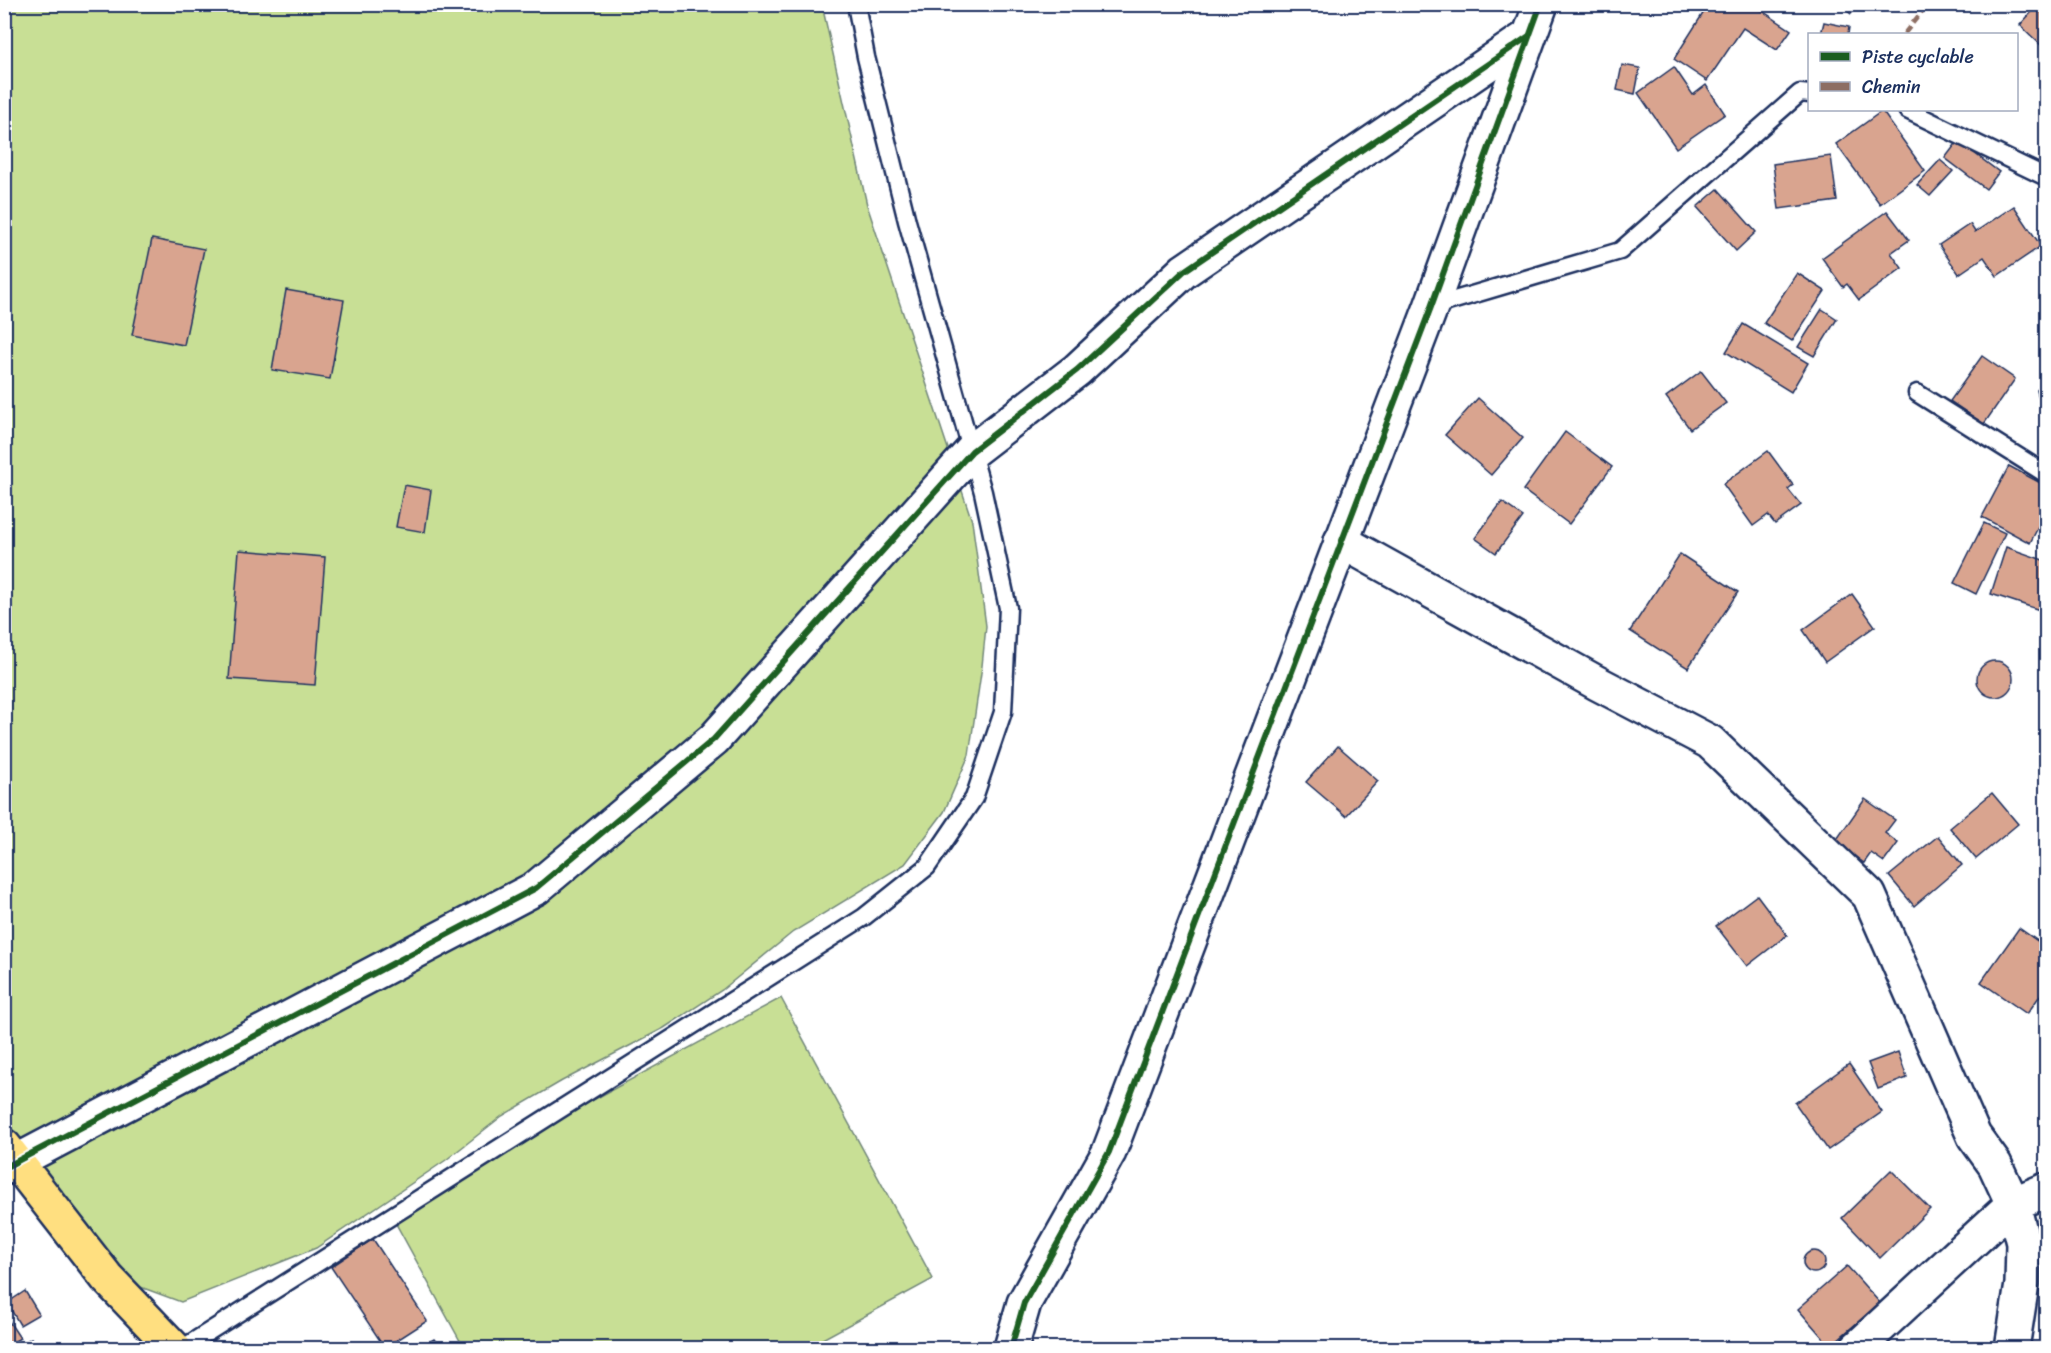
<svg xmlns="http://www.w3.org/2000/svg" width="2051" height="1353" viewBox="0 0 2051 1353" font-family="Sriracha,sans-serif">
	<rect width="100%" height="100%" fill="#fff"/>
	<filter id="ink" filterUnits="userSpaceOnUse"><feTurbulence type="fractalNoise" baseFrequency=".0167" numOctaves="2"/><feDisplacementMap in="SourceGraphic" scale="12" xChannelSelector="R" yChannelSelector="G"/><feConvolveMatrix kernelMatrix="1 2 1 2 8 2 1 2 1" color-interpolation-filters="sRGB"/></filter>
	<g filter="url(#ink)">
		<g fill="#c8df95" stroke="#72877a" stroke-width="1.5">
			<path d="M5 5H822L867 205 972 521 986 626 982 666 969 755 944 812 905 864 793 932 722 990 664 1028 562 1081 502 1116 446 1160 316 1248 181 1302 111 1276 5 1145Z"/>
			<path d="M781 998 933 1279 806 1348H464L389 1211Z"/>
		</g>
		<g fill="#d9a48f" stroke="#1b2f5e" stroke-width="1.5">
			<path d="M1709 4H1752L1791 30 1777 50 1743 28 1707 81 1674 59Z"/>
			<path d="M1839 4H1859L1851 14Z"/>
			<path d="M2039 4H2046V50L2020 25Z"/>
			<path d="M1824 22 1849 27 1848 34H1821Z"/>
			<path d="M1622 65 1640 68 1635 94 1617 90Z"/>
			<path d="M1674 67 1693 95 1706 85 1725 114 1676 148 1638 93Z"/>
			<path d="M1882 111 1925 171 1880 204 1836 144Z"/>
			<path d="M1958 141 1999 172 1986 189 1945 158Z"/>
			<path d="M1831 156 1837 201 1779 209 1773 164Z"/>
			<path d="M1940 160 1953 171 1930 196 1917 185Z"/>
			<path d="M1718 189 1756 232 1736 251 1697 207Z"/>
			<path d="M2014 206 2041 246 1997 276 1984 257 1959 274 1939 245 1970 224 1975 232Z"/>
			<path d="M1887 211 1909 240 1891 253 1902 268 1859 300 1847 284 1843 287 1822 258Z"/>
			<path d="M152 239 204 249 184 345 132 335Z"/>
			<path d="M1797 273 1825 291 1792 341 1764 323Z"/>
			<path d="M286 290 344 300 330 379 272 370Z"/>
			<path d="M1822 309 1837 319 1814 356 1798 347Z"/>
			<path d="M1743 324 1808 363 1791 392 1726 352Z"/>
			<path d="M1982 356 2015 379 1984 424 1950 401Z"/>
			<path d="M1701 371 1726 403 1690 429 1666 397Z"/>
			<path d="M2046 380V405L2039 399 2037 390Z"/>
			<path d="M1478 398 1523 438 1491 475 1445 435Z"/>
			<path d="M1565 432 1612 467 1569 524 1523 490Z"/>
			<path d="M1768 451 1793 485 1788 489 1801 505 1775 524 1768 515 1753 526 1723 484Z"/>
			<path d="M2009 466 2046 486V512L2030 543 1982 517Z"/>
			<path d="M404 485 431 490 425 532 396 527Z"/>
			<path d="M1502 502 1523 517 1496 553 1475 538Z"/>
			<path d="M1984 523 2005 533 1976 594 1954 583Z"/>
			<path d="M2006 547 2046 561V600L2043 611 1991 594Z"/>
			<path d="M239 550 325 557 315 685 229 679Z"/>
			<path d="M1680 554 1738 592 1688 668 1630 631Z"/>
			<path d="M1852 594 1875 626 1825 662 1803 630Z"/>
			<circle cx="1995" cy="679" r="18"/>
			<path d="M1338 746 1378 781 1346 816 1306 782Z"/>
			<path d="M1992 793 2018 824 1976 859 1950 828Z"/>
			<path d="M1865 799 1895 820 1885 833 1898 843 1884 862 1871 853 1864 863 1835 842Z"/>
			<path d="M1938 836 1962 865 1914 906 1889 876Z"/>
			<path d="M1757 895 1787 935 1747 966 1716 926Z"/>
			<path d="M2019 928 2046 947V987L2027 1014 1981 982Z"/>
			<path d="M1898 1052 1907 1078 1878 1089 1868 1063Z"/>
			<path d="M1849 1064 1882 1112 1828 1150 1795 1103Z"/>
			<path d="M1891 1170 1930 1209 1880 1258 1842 1218Z"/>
			<path d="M373 1239 427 1321 385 1348 331 1267Z"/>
			<circle cx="1814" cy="1262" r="11"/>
			<path d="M1847 1266 1880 1303 1830 1346 1798 1309Z"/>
			<path d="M25 1291 39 1314 20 1325 7 1303Z"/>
			<path d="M4 1314 20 1338 4 1348Z"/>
			<path d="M31 1338 38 1348H16Z"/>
			<path d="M434 1339 440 1348H419Z"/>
		</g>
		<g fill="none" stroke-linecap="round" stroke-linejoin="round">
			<g stroke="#1b2f5e" stroke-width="21">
				<g id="service">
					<path d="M1907 110 2046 177"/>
					<path d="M1431 307 1620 251 1800 93 1810 94"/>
					<path d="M1917 393 2046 474"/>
					<path d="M183 1348 864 917 927 867 974 798 1003 712 1008 608 983 492 907 221 866 57 856 4"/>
				</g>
			</g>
			<g stroke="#1b2f5e" stroke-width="38">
				<g id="minor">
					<path d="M1341 541 1597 683 1710 742 1869 895 1974 1136 1995 1165 2013 1204 1857 1348"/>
					<path d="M4 1168 536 888 714 739 972 451 1077 370 1184 271 1529 36"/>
					<path d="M1011 1348 1024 1303 1109 1152 1431 307 1541 4"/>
					<path d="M2012 1348 2022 1284 2023 1243 2013 1204 2046 1190"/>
				</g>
			</g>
			<g stroke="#1b2f5e" stroke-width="38">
				<path id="trunk" d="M4 1146 107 1278 174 1348"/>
			</g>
			<use href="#service" stroke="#fff" stroke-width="16"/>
			<use href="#minor" stroke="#fff" stroke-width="33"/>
			<use href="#trunk" stroke="#ffdf80" stroke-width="33"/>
			<path stroke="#8d6e63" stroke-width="4.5" stroke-dasharray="9 4.5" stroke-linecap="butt" d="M1904 34 1928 4"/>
			<g stroke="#fff" stroke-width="10">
				<g id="cycleway">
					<path d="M4 1168 536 888 714 739 972 451 1077 370 1184 271 1529 36"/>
					<path d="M1011 1348 1024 1303 1109 1152 1431 307 1541 4"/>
				</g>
			</g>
			<use href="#cycleway" stroke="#1b5e20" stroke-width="6"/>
		</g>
	</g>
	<rect width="2051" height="1353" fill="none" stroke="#fff" stroke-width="24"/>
	<rect x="12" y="12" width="2027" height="1329" fill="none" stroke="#1b2f5e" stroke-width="2" filter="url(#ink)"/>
	<rect x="1808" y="33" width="210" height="78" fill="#ffffff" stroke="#a4acbf" stroke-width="1.5"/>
	<rect x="1820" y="52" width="30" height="9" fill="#1b5e20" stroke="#a4acbf" stroke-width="1.5"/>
	<text x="1862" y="63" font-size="18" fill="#1b2f5e">Piste cyclable</text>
	<rect x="1820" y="82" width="30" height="9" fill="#8d6e63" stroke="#a4acbf" stroke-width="1.5"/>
	<text x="1862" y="93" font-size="18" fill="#1b2f5e">Chemin</text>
</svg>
